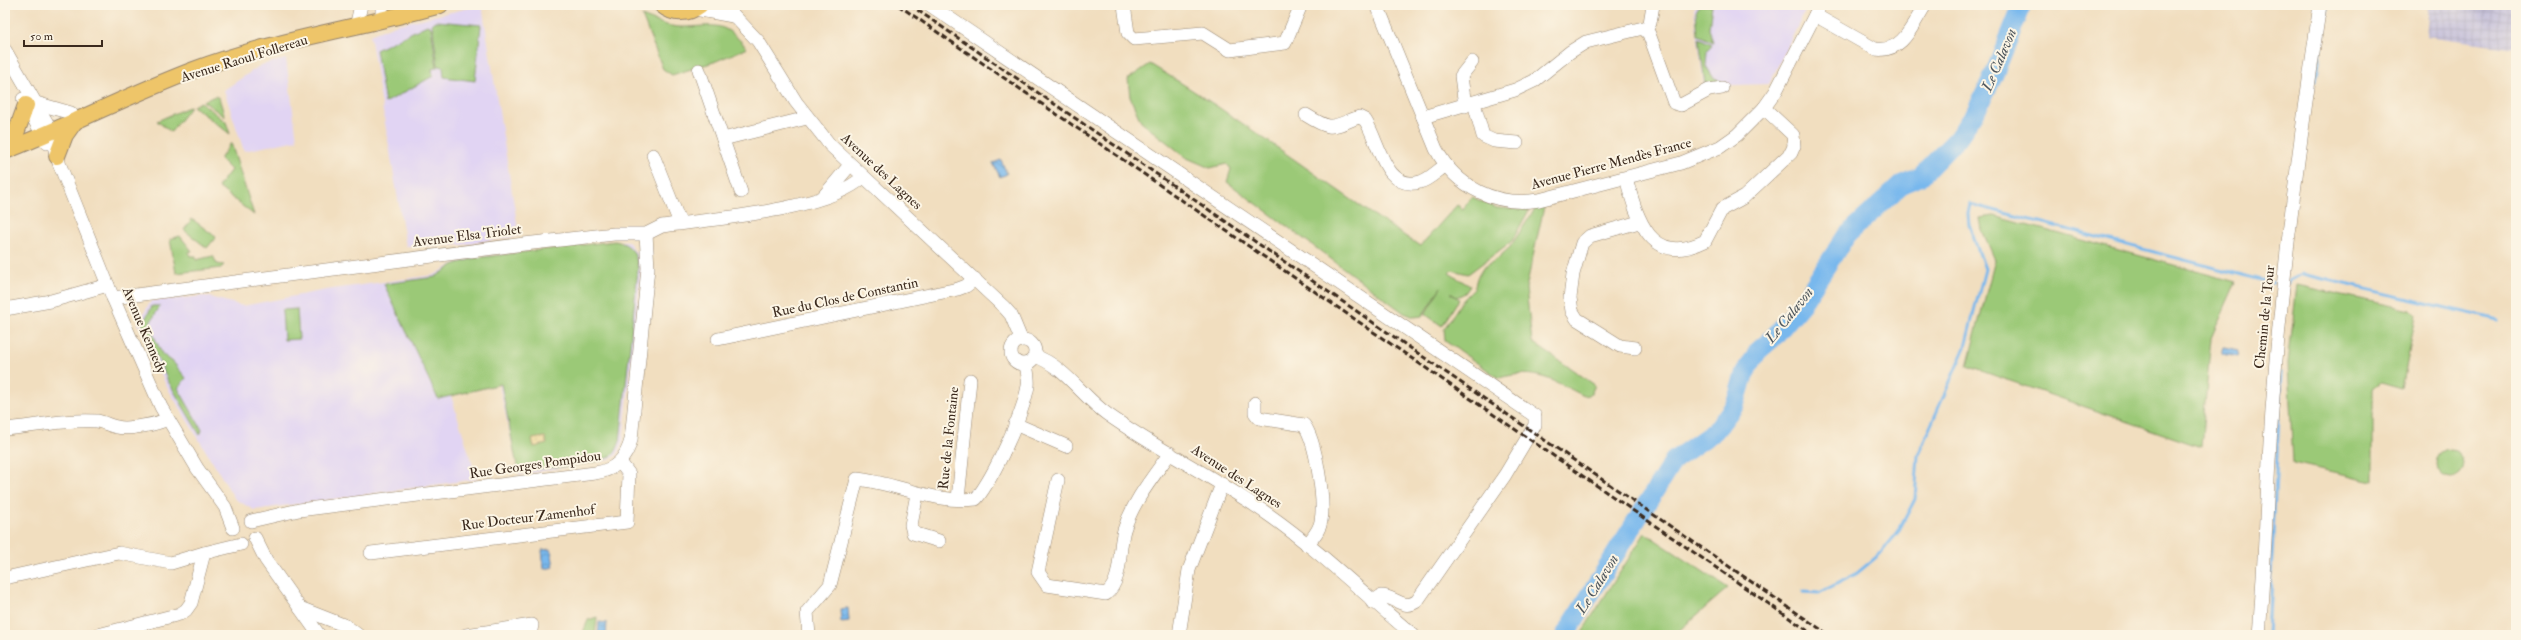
<svg xmlns="http://www.w3.org/2000/svg" width="2521" height="640" viewBox="0 0 2521 640" font-family="'IM FELL Double Pica',serif">
	<defs>
		<pattern id="industrial-grid" width="8" height="8" patternUnits="userSpaceOnUse"><rect width="8" height="8" fill="#c5c0da"/><path d="M0 4h8M4 0v8" fill="none" stroke="#aaa5bb"/></pattern>
		<pattern id="sand-dots" width="8" height="8" patternUnits="userSpaceOnUse"><rect width="8" height="8" fill="#eeda9e"/><path d="M2 2h.1M6 6h.1" fill="none" stroke="#cdbb88" stroke-width="1.8" stroke-linecap="round"/></pattern>
		<pattern id="water-waves" width="16" height="10" patternUnits="userSpaceOnUse"><rect width="16" height="10" fill="#78b8ed"/><path d="M0 5q4-4 8 0t8 0" fill="none" stroke="#6496bf"/></pattern>
	</defs>
	<rect width="100%" height="100%" fill="#fcf5e5"/>
	<filter id="ink" filterUnits="userSpaceOnUse"><feTurbulence type="fractalNoise" baseFrequency=".025" numOctaves="2"/><feDisplacementMap in="SourceGraphic" scale="8" xChannelSelector="R" yChannelSelector="G"/><feConvolveMatrix kernelMatrix="1 2 1 2 8 2 1 2 1" color-interpolation-filters="sRGB"/></filter>
	<filter id="wash" filterUnits="userSpaceOnUse"><feTurbulence type="fractalNoise" baseFrequency=".012" numOctaves="4" result="noise"/><feDisplacementMap in="SourceGraphic" scale="16" xChannelSelector="R" yChannelSelector="G"/><feGaussianBlur stdDeviation="0.9" result="paint"/><feColorMatrix in="noise" values="0 0 0 0 0 0 0 0 0 0 0 0 0 0 0 0 0 1.4 0 .05"/><feComposite in="paint" operator="in"/></filter>
	<g filter="url(#wash)">
		<rect width="100%" height="100%" fill="#f1debf"/>
		<g fill="#e1d4f3">
			<path d="M482 5 519 236 462 245 406 246 370 35 395 25Z"/>
			<path d="M1697 5H1808L1769 84 1704 86 1694 9Z"/>
			<path d="M286 59 297 140 244 151 224 90 261 65Z"/>
			<path d="M628 241 640 259 641 271 623 441 617 455 609 460 519 475 499 385 451 396 477 479 254 510 235 499 167 387 138 323 151 301 205 296 243 306 326 290 434 275 455 263 473 257Z"/>
		</g>
		<path fill="url(#industrial-grid)" d="M2429 5H2516V48L2426 36Z"/>
		<g fill="#9bc977" stroke="#6b7a4a">
			<path d="M1699 5H1712L1709 28 1713 42 1698 35 1696 12Z"/>
			<path d="M642 16C655 21 668 27 681 27 715 27 721 18 747 48L714 62 672 75 663 69Z"/>
			<path d="M437 21 481 25 475 81 444 77 443 67 438 66 432 23Z"/>
			<path d="M427 25 431 27 437 67 432 69 433 76 385 103 376 50Z"/>
			<path d="M1699 38 1712 44 1707 51 1706 66 1713 77 1724 83 1705 84Z"/>
			<path d="M1150 64C1243 119 1329 187 1420 246L1457 205 1463 209 1472 197 1497 208 1529 210 1512 241 1468 274 1452 270 1449 273 1470 286 1465 293 1457 297 1450 293 1459 299 1442 326 1425 314 1441 287 1422 316 1414 317 1404 313 1227 182 1231 169 1227 164 1210 168 1187 158 1141 122 1130 97 1128 79Z"/>
			<path d="M215 96 219 98 225 117 203 101Z"/>
			<path d="M201 102 226 122 230 134 193 106Z"/>
			<path d="M191 106 171 132 157 121Z"/>
			<path d="M231 143 254 215 218 187 231 170 220 159Z"/>
			<path d="M1544 207 1526 288 1532 342 1595 385 1591 394 1584 396C1552 380 1536 368 1499 378L1445 341 1444 329 1462 301 1474 289 1477 278 1483 268 1497 259 1510 247 1535 209Z"/>
			<path d="M1994 216 2236 282 2211 338 2201 447 1967 366 1995 260 1982 230 1980 218Z"/>
			<path d="M192 219 216 237 207 248 184 230Z"/>
			<path d="M180 236 192 251 189 252 190 256H196V260L213 256 217 264 224 265 221 268 176 273 170 239Z"/>
			<path d="M615 241C631 244 636 252 638 269L620 441C618 446 616 453 611 456 595 466 539 468 518 471L501 384 438 399 384 284 435 277 455 264 475 258Z"/>
			<path d="M2297 285 2411 310 2416 315 2402 389 2381 383 2373 389V481L2293 463 2288 364Z"/>
			<path d="M152 306H160L149 325 162 354 173 362 186 378 178 388 202 430 200 435 168 381 142 325Z"/>
			<path d="M297 309 299 339 284 340 282 310Z"/>
			<circle cx="2450" cy="464" r="14"/>
			<path d="M1645 533 1728 588 1674 635H1580Z"/>
			<path d="M597 617 595 635H582L588 620Z"/>
		</g>
		<path fill="url(#sand-dots)" stroke="#94825e" d="M545 437 547 444 534 447 532 439Z"/>
		<g fill="url(#water-waves)" stroke="#5a7186">
			<path d="M1001 160 1007 174 1000 177 993 163Z"/>
			<path d="M2224 347 2238 350 2237 357 2222 354Z"/>
			<path d="M551 549 554 567 544 569 542 550Z"/>
			<path d="M848 608 849 621 841 622 840 609Z"/>
			<path d="M599 622 607 623 606 635H598Z"/>
		</g>
		<g fill="none" stroke-linecap="round" stroke-linejoin="round">
			<g stroke="#78b8ed" stroke-width="3">
				<path d="M2315 81 2328 5"/>
				<path d="M2289 284V281L2302 274 2498 320"/>
				<path d="M1803 592 1819 593 1856 574 1880 554 1898 532 1915 499 1918 455 1965 347 1985 269 1969 225 1968 214 1970 204 2273 283"/>
				<path d="M2268 635 2281 373"/>
			</g>
			<path stroke="#78b8ed" stroke-width="19" d="M1565 635 1674 460 1715 431 1735 405 1744 375 1758 351 1773 338 1801 305 1846 236 1902 184 1920 177 1957 139 1975 113 1993 77 2022 5"/>
		</g>
	</g>
	<g filter="url(#ink)">
		<g fill="none" stroke-linecap="round" stroke-linejoin="round">
			<g stroke="#96846e" stroke-width="14">
				<g id="minor">
					<path d="M724 5 758 41 796 102 830 145 1004 307 1011 315 1021 339"/>
					<path d="M930 5 1535 416V425L1505 475 1417 601C1403 611 1395 596 1381 596L1372 602"/>
					<path d="M1124 5 1128 33 1134 39 1203 33 1230 50 1285 43 1301 5"/>
					<path d="M1377 5 1436 149C1456 188 1497 207 1539 200L1681 163 1720 147 1737 135 1764 108 1776 91 1820 5"/>
					<path d="M695 9 733 16"/>
					<path d="M1815 15 1875 49C1903 53 1912 26 1925 5"/>
					<path d="M376 23 382 17V5"/>
					<path d="M356 27 361 5"/>
					<path d="M1646 30 1650 23 1653 5"/>
					<path d="M5 50 47 123 59 163 113 298 161 407 197 468 225 507 233 528"/>
					<path d="M699 70 741 192"/>
					<path d="M23 99 47 143"/>
					<path d="M36 103 71 113"/>
					<path d="M1474 103 1483 136 1494 141 1517 143"/>
					<path d="M1465 106 1461 76 1472 62"/>
					<path d="M1306 115C1333 132 1331 127 1359 117L1365 120C1379 140 1384 192 1420 182 1429 180 1438 170 1446 165"/>
					<path d="M1423 117 1515 90 1534 81 1570 52 1586 42 1643 28 1649 34 1674 103 1681 105 1709 90 1722 88"/>
					<path d="M723 139 807 118"/>
					<path d="M653 155 680 223"/>
					<path d="M1626 178C1637 218 1650 268 1705 241L1722 209 1744 197 1791 153 1794 146 1793 135 1764 108"/>
					<path d="M824 196 850 165"/>
					<path d="M113 298 524 244 614 234H646L662 226C711 219 829 210 863 177"/>
					<path d="M5 309 51 301 108 285"/>
					<path d="M718 339 958 289 966 286 975 279"/>
					<circle cx="1023" cy="352" r="12"/>
					<path d="M1635 348 1620 346 1577 319 1572 311 1570 298 1573 274 1582 243 1590 236 1639 222"/>
					<path d="M1035 356C1064 366 1083 397 1107 414 1159 451 1217 478 1269 515 1320 551 1365 595 1413 635"/>
					<path d="M1255 403V413L1259 418 1304 425C1316 441 1325 501 1321 521 1320 530 1313 537 1307 545"/>
					<path d="M1015 424 1066 446"/>
					<path d="M5 429C35 426 67 419 97 421 104 422 110 426 117 427 127 430 159 424 167 419"/>
					<path d="M1058 480 1038 572 1047 585 1106 594C1123 580 1118 550 1124 530 1133 501 1153 477 1170 453"/>
					<path d="M917 494 911 525 913 533 939 541"/>
					<path d="M958 499 970 380"/>
					<path d="M251 521 299 510 595 473C615 470 626 459 631 440L648 268 646 234"/>
					<path d="M255 538 266 560 319 635"/>
					<path d="M371 553 627 522 629 474 620 462"/>
					<path d="M5 578 119 553 171 563 204 553"/>
					<path d="M300 608 346 626 358 635"/>
					<path d="M98 635 180 614 186 610 191 603 204 553 241 544"/>
					<path d="M466 635 532 625 530 635"/>
					<path d="M809 635 807 612 830 585 857 479C897 483 934 504 976 499 994 477 1023 414 1028 386 1029 379 1027 371 1026 364"/>
					<path d="M1179 635 1189 570 1222 484"/>
					<path d="M2259 635C2266 551 2267 468 2274 384 2284 257 2301 131 2320 5"/>
				</g>
			</g>
			<g stroke="#96846e" stroke-width="18">
				<g id="major">
					<path d="M662 5C674 15 688 14 700 5"/>
					<path d="M15 136 26 105"/>
					<path d="M5 151C69 126 130 94 194 70 273 40 359 28 440 5"/>
					<path d="M57 156 65 135 75 121"/>
				</g>
			</g>
			<use href="#minor" stroke="#fff" stroke-width="13"/>
			<use href="#major" stroke="#eec569" stroke-width="16"/>
			<g stroke="#3b2a1e" stroke-width="3" stroke-dasharray="6 3" stroke-linecap="butt">
				<path d="M898 5 1814 635"/>
				<path d="M910 5 1829 635"/>
			</g>
		</g>
	</g>
	<g text-anchor="middle" stroke-width="4" stroke-linejoin="round" paint-order="stroke">
		<g font-size="14" fill="#3b2a1e" stroke="#fcf5e5">
			<text transform="translate(244 58) rotate(-17)" y="5">Avenue Raoul Follereau</text>
			<text transform="translate(1611 163) rotate(-15)" y="5">Avenue Pierre Mendès France</text>
			<text transform="translate(882 171) rotate(43)" y="5">Avenue des Lagnes</text>
			<text transform="translate(467 235) rotate(-7)" y="5">Avenue Elsa Triolet</text>
			<text transform="translate(845 297) rotate(-12)" y="5">Rue du Clos de Constantin</text>
			<text transform="translate(2264 317) rotate(-84)" y="5">Chemin de la Tour</text>
			<text transform="translate(145 330) rotate(67)" y="5">Avenue Kennedy</text>
			<text transform="translate(948 438) rotate(-84)" y="5">Rue de la Fontaine</text>
			<text transform="translate(535 464) rotate(-8)" y="5">Rue Georges Pompidou</text>
			<text transform="translate(1237 476) rotate(33)" y="5">Avenue des Lagnes</text>
			<text transform="translate(528 517) rotate(-7)" y="5">Rue Docteur Zamenhof</text>
		</g>
		<g font-size="15" font-style="italic" fill="#4d555c" stroke="#fcf5e5">
			<text transform="translate(1999 60) rotate(-67)" y="5">Le Calavon</text>
			<text transform="translate(1789 315) rotate(-51)" y="5">Le Calavon</text>
			<text transform="translate(1597 584) rotate(-58)" y="5">Le Calavon</text>
		</g>
	</g>
	<rect width="2521" height="640" fill="none" stroke="#fcf5e5" stroke-width="20"/>
	<path d="M24 40v6h78v-6" fill="none" stroke="#3b2a1e" stroke-width="2"/>
	<text x="30" y="40" font-size="12" fill="#3b2a1e" stroke="#fcf5e5" stroke-width="3" paint-order="stroke">50 m</text>
</svg>
